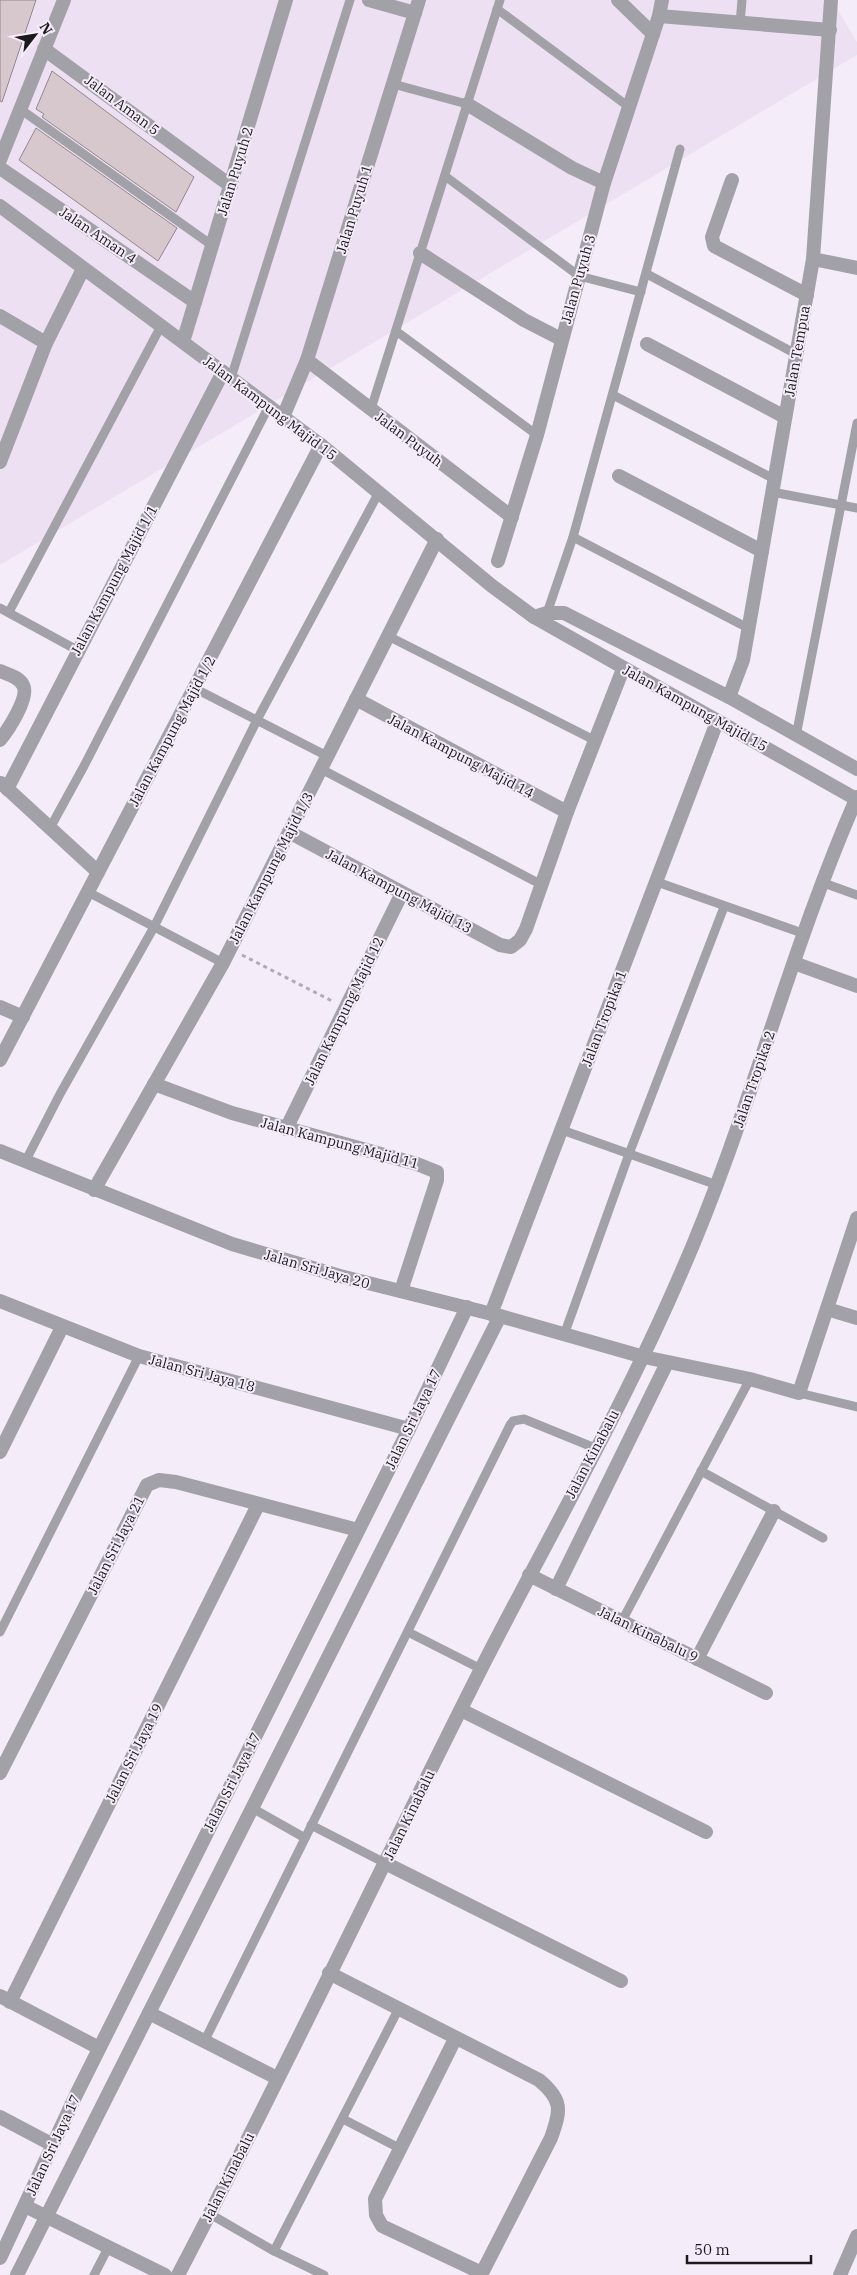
<svg xmlns="http://www.w3.org/2000/svg" width="857" height="2275" viewBox="0 0 857 2275" font-family="'IBM Plex Serif',serif">
	<rect width="100%" height="100%" fill="#f5ecf9"/>
	<path fill="#ede0f3" d="M0 0H832L857 42V55L0 565Z"/>
	<g fill="#d7c8ce" stroke="#94868d">
		<path d="M0 0H36L2 102 0 101Z"/>
		<path d="M52 71 194 177 176 212 42 117 44 114 36 109Z"/>
		<path d="M36 128 177 228 158 261 19 160Z"/>
	</g>
	<g fill="none" stroke-linecap="round" stroke-linejoin="round">
		<path stroke="#b2abb5" stroke-width="3" stroke-dasharray="4 4" stroke-linecap="butt" d="M242 955 334 1002"/>
		<g stroke="#a1a1a7" stroke-width="9">
			<path d="M497 9 629 107"/>
			<path d="M740 24 742 0"/>
			<path d="M393 84 467 104"/>
			<path d="M20 109 213 246"/>
			<path d="M445 176 579 276 641 292"/>
			<path d="M647 274 796 354"/>
			<path d="M396 331 537 435"/>
			<path d="M231 378 350 0"/>
			<path d="M613 395 774 479"/>
			<path d="M371 409 500 0"/>
			<path d="M772 492 857 508"/>
			<path d="M573 537 748 628"/>
			<path d="M0 608 77 650"/>
			<path d="M9 612 161 326"/>
			<path d="M547 613 573 537 680 149"/>
			<path d="M388 636 596 741"/>
			<path d="M194 688 327 756"/>
			<path d="M796 736 857 423"/>
			<path d="M321 769 542 885"/>
			<path d="M50 828 84 766 269 406"/>
			<path d="M657 882 805 934"/>
			<path d="M821 882 857 895"/>
			<path d="M88 892 223 963"/>
			<path d="M562 1130 717 1185"/>
			<path d="M25 1162 60 1094 154 927 257 720 379 492"/>
			<path d="M564 1335 629 1154 724 907"/>
			<path d="M799 1393 857 1407"/>
			<path d="M701 1471 823 1538"/>
			<path d="M622 1621 750 1379"/>
			<path d="M0 1632 139 1356"/>
			<path d="M408 1632 481 1669"/>
			<path d="M252 1808 305 1838"/>
			<path d="M311 1825 385 1863"/>
			<path d="M204 2042 510 1425 513 1421 524 1419 595 1448"/>
			<path d="M343 2119 401 2149"/>
			<path d="M210 2214 274 2251 324 2275"/>
			<path d="M274 2251 398 2010"/>
			<path d="M94 2275 109 2246"/>
		</g>
		<g stroke="#a1a1a7" stroke-width="14">
			<path d="M369 0 415 13"/>
			<path d="M618 0 653 34"/>
			<path d="M659 16 830 30"/>
			<path d="M44 49 231 186"/>
			<path d="M467 104 572 168 604 183"/>
			<path d="M0 160 64 0"/>
			<path d="M0 168 195 302"/>
			<path d="M732 180 712 237 714 246 807 295"/>
			<path d="M0 206 321 445 492 586 534 617 856 799"/>
			<path d="M420 253 524 320 561 339"/>
			<path d="M813 259 857 268"/>
			<path d="M0 316 46 343"/>
			<path d="M183 342 286 0"/>
			<path d="M647 344 785 417"/>
			<path d="M307 360 512 517"/>
			<path d="M283 417 307 360 419 0"/>
			<path d="M0 462 46 343 83 269"/>
			<path d="M619 476 762 551"/>
			<path d="M498 561 537 435 604 183 659 16 662 0"/>
			<path d="M534 617 547 613H564L729 697 857 769"/>
			<path d="M0 671C7 674 19 677 23 685 30 697 8 730 0 740"/>
			<path d="M729 697 743 660 813 259 831 0"/>
			<path d="M356 699 567 812"/>
			<path d="M1 783 98 872"/>
			<path d="M7 789 223 372"/>
			<path d="M289 832 500 945 511 947 520 940 526 929 567 812 623 669"/>
			<path d="M794 963 857 986"/>
			<path d="M0 1007 23 1017"/>
			<path d="M0 1060 321 445"/>
			<path d="M154 1084 232 1113 417 1164 437 1172V1180L401 1291"/>
			<path d="M286 1129 402 893"/>
			<path d="M0 1151 232 1244 340 1276 500 1316 644 1357 750 1379 799 1393 857 1218"/>
			<path d="M94 1190 223 963 437 539"/>
			<path d="M0 1301 139 1356 409 1429"/>
			<path d="M827 1309 857 1318"/>
			<path d="M491 1314 717 722"/>
			<path d="M0 1452 62 1327"/>
			<path d="M529 1575 766 1693"/>
			<path d="M556 1589 667 1363"/>
			<path d="M697 1659 774 1511"/>
			<path d="M461 1710 706 1832"/>
			<path d="M0 1773 147 1485 159 1480 176 1482 358 1530"/>
			<path d="M385 1863 621 1981"/>
			<path d="M329 1973 539 2080C563 2100 561 2110 551 2138L482 2273 382 2226 376 2215 375 2199 455 2039"/>
			<path d="M0 1996 99 2048"/>
			<path d="M10 2002 258 1505"/>
			<path d="M149 2013 277 2078"/>
			<path d="M0 2117 53 2145"/>
			<path d="M25 2206 165 2275"/>
			<path d="M0 2258 76 2095 409 1429 467 1307"/>
			<path d="M17 2275 500 1316"/>
			<path d="M178 2275C283 2075 380 1869 482 1667 549 1536 623 1408 681 1273 749 1118 789 952 857 797"/>
			<path d="M840 2275 857 2236"/>
		</g>
	</g>
	<g text-anchor="middle" stroke-width="4" stroke-linejoin="round" paint-order="stroke">
		<g font-size="14" fill="#1c191d" stroke="#f5ecf9">
			<text transform="translate(122 105) rotate(37)" y="5">Jalan Aman 5</text>
			<text transform="translate(235 171) rotate(-73)" y="5">Jalan Puyuh 2</text>
			<text transform="translate(354 209) rotate(-73)" y="5">Jalan Puyuh 1</text>
			<text transform="translate(98 235) rotate(34)" y="5">Jalan Aman 4</text>
			<text transform="translate(578 279) rotate(-74)" y="5">Jalan Puyuh 3</text>
			<text transform="translate(797 351) rotate(-80)" y="5">Jalan Tempua</text>
			<text transform="translate(270 408) rotate(37)" y="5">Jalan Kampung Majid 15</text>
			<text transform="translate(409 439) rotate(37)" y="5">Jalan Puyuh</text>
			<text transform="translate(114 580) rotate(-62)" y="5">Jalan Kampung Majid 1/1</text>
			<text transform="translate(695 708) rotate(29)" y="5">Jalan Kampung Majid 15</text>
			<text transform="translate(172 731) rotate(-62)" y="5">Jalan Kampung Majid 1/2</text>
			<text transform="translate(461 756) rotate(28)" y="5">Jalan Kampung Majid 14</text>
			<text transform="translate(271 868) rotate(-63)" y="5">Jalan Kampung Majid 1/3</text>
			<text transform="translate(399 891) rotate(28)" y="5">Jalan Kampung Majid 13</text>
			<text transform="translate(344 1011) rotate(-64)" y="5">Jalan Kampung Majid 12</text>
			<text transform="translate(604 1018) rotate(-69)" y="5">Jalan Tropika 1</text>
			<text transform="translate(754 1079) rotate(-71)" y="5">Jalan Tropika 2</text>
			<text transform="translate(340 1143) rotate(15)" y="5">Jalan Kampung Majid 11</text>
			<text transform="translate(317 1269) rotate(16)" y="5">Jalan Sri Jaya 20</text>
			<text transform="translate(202 1373) rotate(15)" y="5">Jalan Sri Jaya 18</text>
			<text transform="translate(413 1419) rotate(-64)" y="5">Jalan Sri Jaya 17</text>
			<text transform="translate(592 1454) rotate(-62)" y="5">Jalan Kinabalu</text>
			<text transform="translate(116 1545) rotate(-63)" y="5">Jalan Sri Jaya 21</text>
			<text transform="translate(648 1634) rotate(26)" y="5">Jalan Kinabalu 9</text>
			<text transform="translate(134 1753) rotate(-63)" y="5">Jalan Sri Jaya 19</text>
			<text transform="translate(232 1782) rotate(-63)" y="5">Jalan Sri Jaya 17</text>
			<text transform="translate(409 1815) rotate(-64)" y="5">Jalan Kinabalu</text>
			<text transform="translate(53 2145) rotate(-65)" y="5">Jalan Sri Jaya 17</text>
			<text transform="translate(228 2177) rotate(-63)" y="5">Jalan Kinabalu</text>
		</g>
	</g>
	<g transform="translate(35 35) rotate(59)" stroke="#f5ecf9" stroke-width="4" paint-order="stroke">
	<path d="M0-4L9 19L0 12L-9 19Z" fill="#1c191d"/>
	<text y="-8" font-size="14" font-weight="bold" text-anchor="middle" fill="#1c191d">N</text>
	</g>
	<path d="M687 2255v8h124v-8" fill="none" stroke="#1c191d" stroke-width="2.5"/>
	<text x="694" y="2255" font-size="15" fill="#1c191d" stroke="#f5ecf9" stroke-width="4" paint-order="stroke">50 m</text>
</svg>
